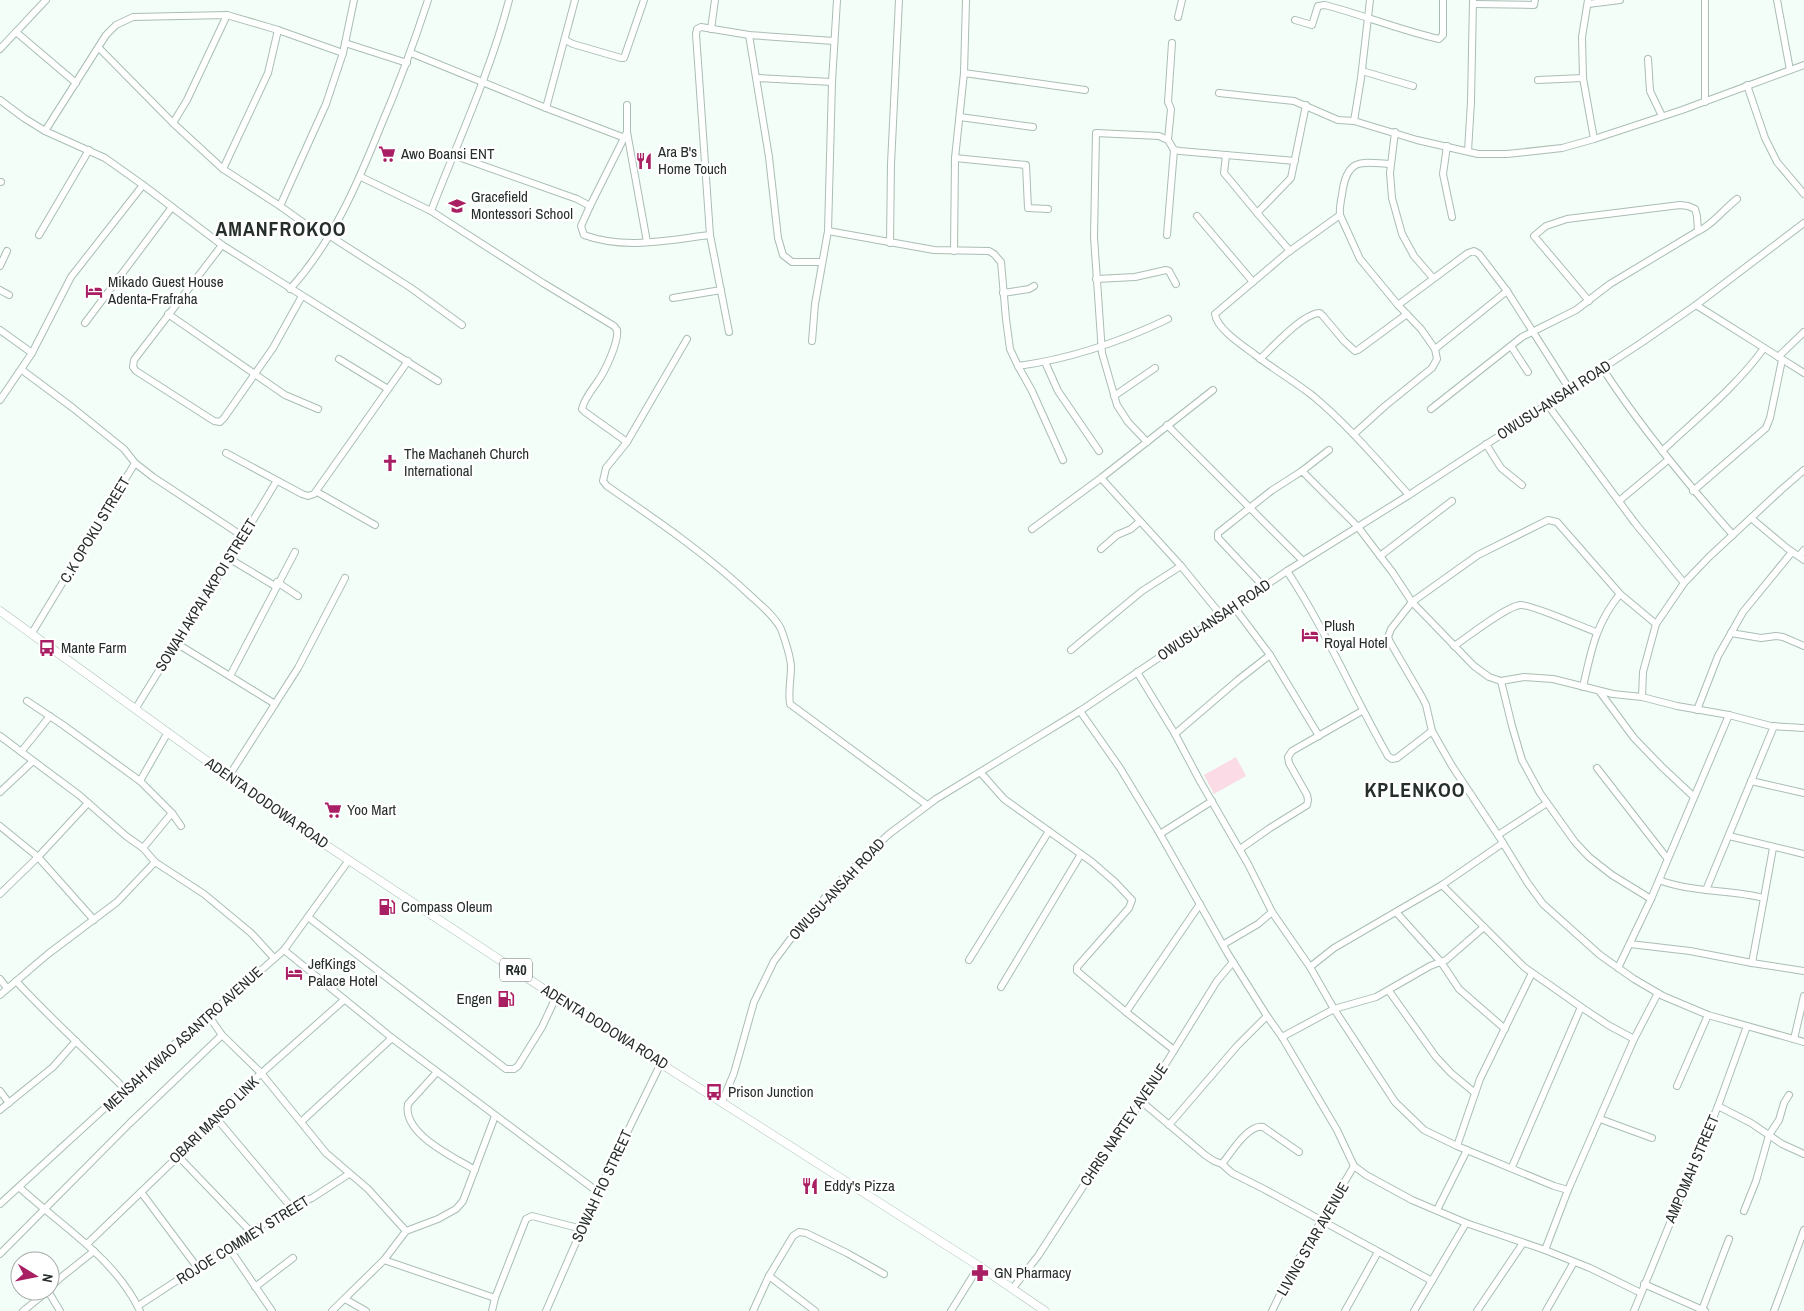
<svg xmlns="http://www.w3.org/2000/svg" width="1804" height="1311" viewBox="0 0 1804 1311" font-family="'Archivo Narrow',sans-serif">
	<rect width="100%" height="100%" fill="#f2fef7"/>
	<path fill="#fbdbe5" d="M1236 757 1246 776 1214 794 1204 775Z"/>
	<g fill="none" stroke-linecap="round" stroke-linejoin="round">
		<g stroke="#aabeb3" stroke-width="8">
			<g id="minor">
				<path d="M1588 0 1582 37 1583 78 1594 139"/>
				<path d="M1705 0V102"/>
				<path d="M1777 0 1790 70"/>
				<path d="M1473 4 1534 5 1535 0"/>
				<path d="M1588 4 1620 0"/>
				<path d="M1178 17 1182 0"/>
				<path d="M1295 20 1312 25 1318 6 1325 5C1363 15 1400 30 1439 39L1443 35V0"/>
				<path d="M711 29 715 0"/>
				<path d="M16 32 76 83"/>
				<path d="M749 35 769 157 778 238 783 255 792 262H822"/>
				<path d="M565 40 573 44 621 58H624L644 0"/>
				<path d="M345 43 407 63"/>
				<path d="M99 48 173 123 223 169 280 206 315 231 330 236 411 288 462 325"/>
				<path d="M0 49 46 0"/>
				<path d="M411 53 546 108 625 138"/>
				<path d="M1648 59 1650 91 1662 116"/>
				<path d="M1362 71 1413 86"/>
				<path d="M964 73 1085 90"/>
				<path d="M757 78 832 82"/>
				<path d="M1538 80 1583 78"/>
				<path d="M1747 85 1765 138 1777 162 1804 194"/>
				<path d="M1219 93 1294 101 1338 120 1354 121 1417 140 1478 154H1507L1562 148 1594 139 1682 110 1804 65"/>
				<path d="M0 100 24 118 45 131 105 158 143 185 222 245 438 381"/>
				<path d="M627 105V132L647 242"/>
				<path d="M546 108 575 0"/>
				<path d="M960 117 1033 127"/>
				<path d="M1354 121 1361 78 1370 0"/>
				<path d="M173 123 187 100 227 15"/>
				<path d="M45 131 106 35 116 25 133 17 227 15 278 30 343 53"/>
				<path d="M627 132 590 206 581 226 584 235C625 250 668 240 710 235"/>
				<path d="M1395 132 1390 173 1392 198 1402 234 1414 256 1433 278"/>
				<path d="M1168 140 1171 109 1168 102 1172 43"/>
				<path d="M1447 146 1443 174 1452 217"/>
				<path d="M1468 151 1471 102 1473 0"/>
				<path d="M453 155 577 199 590 206"/>
				<path d="M1226 155 1224 173 1258 214"/>
				<path d="M955 158 1026 165 1028 208 1048 209"/>
				<path d="M1391 164C1365 163 1349 156 1343 188 1342 197 1339 206 1340 215L1287 253 1215 314C1217 329 1242 345 1254 354 1273 369 1294 381 1313 396 1348 425 1378 461 1409 495"/>
				<path d="M223 169 268 73 278 30"/>
				<path d="M361 177 431 211 543 283 614 326 617 330C619 342 605 371 598 381 592 390 584 399 582 409L585 412 627 442 687 339"/>
				<path d="M0 182H1"/>
				<path d="M280 206 326 104 343 53 354 0"/>
				<path d="M431 211C458 141 490 73 509 0"/>
				<path d="M1340 215 1360 259 1398 305 1421 329 1435 349 1437 359 1432 368 1385 406 1354 434"/>
				<path d="M1197 216 1253 282"/>
				<path d="M828 231 934 250 989 251 994 254 1001 262 1006 319 1010 349 1018 366 1032 391 1063 460"/>
				<path d="M39 235 89 150"/>
				<path d="M1167 235 1174 150"/>
				<path d="M890 243 891 164 899 0"/>
				<path d="M222 245 134 360 133 367 136 371 214 421 220 422 224 418 273 348 302 296"/>
				<path d="M954 251 955 158 964 73 966 0"/>
				<path d="M1290 251 1258 214 1259 211 1291 178 1306 105"/>
				<path d="M0 266 7 251"/>
				<path d="M1096 279 1135 277 1166 270 1169 271 1176 284"/>
				<path d="M290 289C332 243 357 185 380 128 398 86 414 43 428 0"/>
				<path d="M0 290 9 295"/>
				<path d="M1003 293 1029 289 1034 286"/>
				<path d="M673 298 721 290"/>
				<path d="M1589 301 1534 236 1546 226 1567 219 1680 205 1688 206 1695 209 1697 216 1698 231"/>
				<path d="M1398 305 1468 253 1474 251 1479 254 1507 291 1570 390"/>
				<path d="M1696 305 1804 373"/>
				<path d="M168 314 285 395 318 409"/>
				<path d="M85 323 172 207"/>
				<path d="M0 330 32 353"/>
				<path d="M729 332 710 235 696 34 697 29 701 27 749 35 834 41"/>
				<path d="M812 341 815 304 828 231 832 82 837 0"/>
				<path d="M1511 346 1528 372"/>
				<path d="M1435 349 1507 291"/>
				<path d="M1778 357 1804 332"/>
				<path d="M339 359 388 389"/>
				<path d="M1260 359C1273 347 1303 313 1320 313L1323 316 1344 341 1355 351 1358 350 1407 314"/>
				<path d="M1045 362 1058 391 1099 451"/>
				<path d="M1018 366C1070 359 1120 342 1168 319"/>
				<path d="M1603 369C1641 428 1686 482 1733 535"/>
				<path d="M22 370 73 408 124 449 135 463"/>
				<path d="M1114 396 1155 368"/>
				<path d="M0 400 32 353 71 277 143 185"/>
				<path d="M1547 404 1635 523 1684 583"/>
				<path d="M1431 409 1522 337 1576 310 1610 284 1698 231C1710 227 1725 208 1737 199"/>
				<path d="M1167 425 1303 561"/>
				<path d="M627 442 606 468 603 481 607 486C658 521 709 556 753 598 763 607 775 617 781 629 785 640 790 654 791 666 791 679 788 691 790 704L927 805"/>
				<path d="M1147 442 1128 422 1117 405 1102 353 1094 237 1096 133 1159 136 1168 140 1174 150 1180 151 1295 161"/>
				<path d="M1486 444 1501 468 1522 485"/>
				<path d="M1662 451C1697 418 1736 387 1764 348"/>
				<path d="M226 453 302 494 308 496 314 494 408 361"/>
				<path d="M1302 471 1329 450"/>
				<path d="M1101 478 1181 566 1221 615"/>
				<path d="M1693 491 1766 428 1770 418 1782 360"/>
				<path d="M317 492 375 525"/>
				<path d="M1619 501 1668 460"/>
				<path d="M1751 518 1788 549 1804 560"/>
				<path d="M1032 529 1101 478 1213 390"/>
				<path d="M1101 549 1117 535 1131 529 1139 522"/>
				<path d="M1380 556 1452 501"/>
				<path d="M1799 556 1804 550"/>
				<path d="M230 559 275 586"/>
				<path d="M1287 571C1326 630 1353 695 1388 756L1392 759 1397 758 1432 731"/>
				<path d="M277 582 298 596"/>
				<path d="M1264 587 1218 538V533L1271 491 1302 471 1358 527 1393 573 1412 602 1474 666 1489 677 1501 681 1524 677 1553 679 1613 694 1642 697 1677 706 1729 715 1771 726 1804 728"/>
				<path d="M1234 607 1270 655 1319 736"/>
				<path d="M1656 624 1620 594 1557 522 1548 520 1478 555 1412 602 1391 629 1388 637 1390 642 1422 697 1426 705 1432 731 1452 766 1498 835 1527 882 1543 904 1600 955 1634 979 1663 996 1708 1015 1804 1042"/>
				<path d="M32 633 135 463 153 477 244 537"/>
				<path d="M1731 633 1761 638 1776 636 1783 637 1804 646"/>
				<path d="M176 643 275 704"/>
				<path d="M1454 646C1468 637 1505 607 1520 605 1531 604 1582 627 1596 632"/>
				<path d="M1071 650 1142 591 1181 566"/>
				<path d="M1137 672 1175 734 1200 781 1248 864 1272 912 1310 967 1334 1009 1395 1102 1424 1130 1457 1146 1554 1186 1568 1190"/>
				<path d="M230 676 295 552"/>
				<path d="M1501 681 1512 726 1522 760 1540 793 1575 842 1589 857 1612 875 1651 899"/>
				<path d="M1583 687C1591 651 1596 623 1620 594"/>
				<path d="M1600 692 1634 738 1662 767 1693 796"/>
				<path d="M1642 697 1643 672 1656 624 1684 583 1709 557 1781 490 1804 470"/>
				<path d="M27 701 63 725 140 781 172 813 181 826"/>
				<path d="M136 708C182 632 231 558 276 482"/>
				<path d="M1697 710 1718 656 1743 612 1792 552"/>
				<path d="M1080 711 1120 768 1160 834"/>
				<path d="M1175 734 1238 680 1270 655"/>
				<path d="M0 736 79 795 126 836 143 848 155 862 204 894 251 933 274 958"/>
				<path d="M21 752 50 716"/>
				<path d="M1597 768 1667 858"/>
				<path d="M981 773 1004 799 1092 862 1115 882 1132 900 1129 908 1077 967V971L1126 1012"/>
				<path d="M229 776 298 668 345 578"/>
				<path d="M140 781 168 732"/>
				<path d="M1751 781 1804 793"/>
				<path d="M0 792 33 761"/>
				<path d="M1212 801 1160 834 1228 954 1267 1016 1282 1037 1337 1130 1354 1166 1366 1175 1412 1200 1466 1223 1545 1250 1590 1268 1641 1293"/>
				<path d="M0 826 38 857 94 920"/>
				<path d="M1498 835 1547 803"/>
				<path d="M1729 836 1804 854"/>
				<path d="M143 848 172 813"/>
				<path d="M1240 849 1270 828 1307 805 1308 800 1307 795 1289 763 1288 757 1292 751 1362 711"/>
				<path d="M1442 885 1524 967 1581 1007 1512 1167"/>
				<path d="M1706 890 1774 726"/>
				<path d="M0 894 38 857 88 803"/>
				<path d="M1764 898 1773 848"/>
				<path d="M1396 912 1441 962 1459 989 1505 1029"/>
				<path d="M308 917 506 1069H514L518 1066 542 1027 556 997"/>
				<path d="M1224 944 1258 924 1272 912"/>
				<path d="M1630 944 1690 951 1752 963 1764 898C1729 889 1693 893 1659 880"/>
				<path d="M284 950 392 1038 598 1192"/>
				<path d="M969 960 1049 831"/>
				<path d="M1752 963 1804 971"/>
				<path d="M1310 967 1334 948 1442 885 1503 843"/>
				<path d="M1618 968 1651 899 1729 715"/>
				<path d="M0 979 7 988"/>
				<path d="M16 981C51 1019 89 1053 126 1090"/>
				<path d="M1001 987 1081 854"/>
				<path d="M1389 991 1436 1057 1451 1073 1475 1093"/>
				<path d="M0 995 48 954 117 902 155 862"/>
				<path d="M1581 1007 1608 1025 1634 1039"/>
				<path d="M208 1015 222 1035 261 1073 326 1153 368 1189 406 1231"/>
				<path d="M1282 1037 1334 1009 1376 997 1430 966 1446 960 1484 927"/>
				<path d="M1794 1039 1804 996"/>
				<path d="M1174 1050 1126 1012 1200 904"/>
				<path d="M437 1072 408 1104C402 1134 454 1157 475 1170"/>
				<path d="M1677 1086 1708 1015"/>
				<path d="M0 1091 9 1103"/>
				<path d="M722 1102 734 1073 754 1002 774 961 807 917 845 876 889 834 936 799 1080 711 1287 571 1409 495 1641 343 1696 305 1804 223"/>
				<path d="M1142 1102 1205 1155 1214 1161 1222 1164 1232 1173 1264 1189 1432 1281"/>
				<path d="M1718 1106 1751 1123 1782 1144 1804 1154"/>
				<path d="M0 1110 53 1067 76 1041"/>
				<path d="M217 1119 291 1207"/>
				<path d="M1600 1119 1652 1138"/>
				<path d="M302 1121 392 1038"/>
				<path d="M1169 1125 1237 1046 1267 1016"/>
				<path d="M1457 1146 1480 1079 1532 973"/>
				<path d="M177 1155 251 1232"/>
				<path d="M1222 1164C1231 1153 1248 1124 1263 1127L1299 1152"/>
				<path d="M19 1187C61 1226 115 1258 140 1311"/>
				<path d="M141 1192 197 1267"/>
				<path d="M0 1204 191 1029 250 980 284 950 349 860"/>
				<path d="M1437 1210 1467 1150"/>
				<path d="M1744 1211 1756 1181 1769 1135 1779 1120 1784 1103 1789 1095"/>
				<path d="M87 1244 217 1119 239 1093 344 1000"/>
				<path d="M229 1248 272 1311"/>
				<path d="M1545 1250 1568 1190 1634 1039 1658 993"/>
				<path d="M0 1254 130 1123 222 1035"/>
				<path d="M384 1260 495 1298"/>
				<path d="M769 1276 815 1311"/>
				<path d="M1644 1284 1705 1311"/>
				<path d="M255 1287 293 1258"/>
				<path d="M50 1288 59 1279 94 1251"/>
				<path d="M1013 1288 1038 1256 1117 1134 1142 1102 1217 981 1233 962"/>
				<path d="M48 1291 60 1311"/>
				<path d="M345 1299 366 1311"/>
				<path d="M138 1306 251 1232 291 1207 312 1198 349 1174"/>
				<path d="M1702 1310 1729 1239"/>
				<path d="M23 1311 48 1291"/>
				<path d="M332 1311 384 1260 406 1231 438 1219 456 1209 463 1201 495 1116"/>
				<path d="M492 1311 495 1298 526 1219 532 1216 582 1229"/>
				<path d="M546 1311 598 1192 661 1063"/>
				<path d="M753 1311 769 1276 793 1236 799 1232 806 1233 847 1253 884 1274"/>
				<path d="M951 1311 979 1266"/>
				<path d="M1272 1311 1292 1270 1354 1166"/>
				<path d="M1345 1311 1378 1252"/>
				<path d="M1414 1311 1466 1223"/>
				<path d="M1477 1311 1523 1243"/>
				<path d="M1546 1311 1574 1262"/>
				<path d="M1634 1311 1718 1106 1747 1026"/>
				<path d="M1774 1311 1804 1230"/>
			</g>
		</g>
		<g stroke="#aabeb3" stroke-width="9">
			<path id="major" d="M0 611 294 824 556 997 979 1266 1045 1311"/>
		</g>
		<use href="#minor" stroke="#fff" stroke-width="6"/>
		<use href="#major" stroke="#fff" stroke-width="8"/>
	</g>
	<defs>
		<g id="supermarket-bare" transform="scale(1.35)"><path d="M-6-5.5h2.5l.6 2H6L4.5 2H-2.5L-4.4-4H-6ZM-1.5 3.2a1.3 1.3 0 1 0 .1 0ZM3 3.2a1.3 1.3 0 1 0 .1 0Z" fill="#a91f64" stroke="#fff" stroke-width="2.5" paint-order="stroke"/></g>
		<g id="restaurant-bare" transform="scale(1.35)"><path d="M-5-6h1v4h1v-4h1v4h1v-4h1v5L-1.5 .5V6h-2V.5L-5-1ZM5-6V6H3V1.5H1.5Q1.5-4 5-6Z" fill="#a91f64" stroke="#fff" stroke-width="2.5" paint-order="stroke"/></g>
		<g id="school-bare" transform="scale(1.35)"><path d="M0-5L7-2L0 1L-7-2ZM-4 1L0 2.5L4 1V4Q0 6-4 4Z" fill="#a91f64" stroke="#fff" stroke-width="2.5" paint-order="stroke"/></g>
		<g id="hotel-bare" transform="scale(1.35)"><path d="M-6-4.5h1.5V1H6V5H4.5V3h-9V5H-6ZM-4 0a1.8 1.8 0 1 1 3.6 0ZM.5 0V-2.5h3Q6-2.5 6 0Z" fill="#a91f64" stroke="#fff" stroke-width="2.5" paint-order="stroke"/></g>
		<g id="church-bare" transform="scale(1.35)"><path d="M-1.2-6h2.4v3.5h3.3v2.4h-3.3V6h-2.4V-.1h-3.3v-2.4h3.3Z" fill="#a91f64" stroke="#fff" stroke-width="2.5" paint-order="stroke"/></g>
		<g id="bus-bare" transform="scale(1.35)"><path d="M-5-6H5V4H4V6H2V4H-2V6H-4V4H-5ZM-3.5-4V0h7V-4ZM-3.5 1.2v1.5H-2V1.2ZM2 1.2v1.5H3.5V1.2Z" fill="#a91f64" stroke="#fff" stroke-width="2.5" paint-order="stroke"/></g>
		<g id="fuel-bare" transform="scale(1.35)"><path d="M-5.5-6h7V0h2V4h1.3V-2.5L3-4.5l.8-.8L6-3V5H2.5V1h-1V6h-7ZM-4.2-4.7v3.2H.2V-4.7Z" fill="#a91f64" stroke="#fff" stroke-width="2.5" paint-order="stroke"/></g>
		<g id="pharmacy-bare" transform="scale(1.35)"><path d="M-2-6h4v4h4v4h-4v4h-4v-4h-4v-4h4Z" fill="#a91f64" stroke="#fff" stroke-width="2.5" paint-order="stroke"/></g>
	</defs>
	<g fill-rule="evenodd">
		<use href="#supermarket-bare" x="387" y="154"/>
		<use href="#restaurant-bare" x="644" y="161"/>
		<use href="#school-bare" x="457" y="206"/>
		<use href="#hotel-bare" x="94" y="291"/>
		<use href="#church-bare" x="390" y="463"/>
		<use href="#hotel-bare" x="1310" y="635"/>
		<use href="#bus-bare" x="47" y="648"/>
		<use href="#supermarket-bare" x="333" y="810"/>
		<use href="#fuel-bare" x="387" y="907"/>
		<use href="#hotel-bare" x="294" y="973"/>
		<use href="#fuel-bare" x="506" y="999"/>
		<use href="#bus-bare" x="714" y="1092"/>
		<use href="#restaurant-bare" x="810" y="1186"/>
		<use href="#pharmacy-bare" x="980" y="1273"/>
	</g>
	<g text-anchor="middle" stroke-width="5" stroke-linejoin="round" paint-order="stroke">
		<rect fill="#fff" stroke="#676d6a" stroke-width="1" x="500" y="958.5" width="32" height="23" rx="4"/>
		<g font-size="14" font-weight="bold" fill="#262e2a">
			<text x="516" y="975">R40</text>
		</g>
		<g font-size="15" fill="#262e2a" stroke="#fff" text-anchor="start">
			<text x="658" y="157">Ara B's<tspan x="658" dy="17">Home Touch</tspan></text>
			<text x="401" y="159">Awo Boansi ENT</text>
			<text x="471" y="202">Gracefield<tspan x="471" dy="17">Montessori School</tspan></text>
			<text x="108" y="287">Mikado Guest House<tspan x="108" dy="17">Adenta-Frafraha</tspan></text>
			<text x="404" y="459">The Machaneh Church<tspan x="404" dy="17">International</tspan></text>
			<text x="1324" y="631">Plush<tspan x="1324" dy="17">Royal Hotel</tspan></text>
			<text x="61" y="653">Mante Farm</text>
			<text x="347" y="815">Yoo Mart</text>
			<text x="401" y="912">Compass Oleum</text>
			<text x="308" y="969">JefKings<tspan x="308" dy="17">Palace Hotel</tspan></text>
			<text x="492" y="1004" text-anchor="end">Engen</text>
			<text x="728" y="1097">Prison Junction</text>
			<text x="824" y="1191">Eddy's Pizza</text>
			<text x="994" y="1278">GN Pharmacy</text>
		</g>
		<g font-size="15" fill="#262e2a" stroke="#fff">
			<text transform="translate(1554 400) rotate(-33)" y="5">OWUSU-ANSAH ROAD</text>
			<text transform="translate(95 530) rotate(-59)" y="5">C.K OPOKU STREET</text>
			<text transform="translate(206 595) rotate(-58)" y="5">SOWAH AKPAI AKPOI STREET</text>
			<text transform="translate(1214 620) rotate(-34)" y="5">OWUSU-ANSAH ROAD</text>
			<text transform="translate(267 803) rotate(35)" y="5">ADENTA DODOWA ROAD</text>
			<text transform="translate(837 889) rotate(-47)" y="5">OWUSU-ANSAH ROAD</text>
			<text transform="translate(605 1027) rotate(32)" y="5">ADENTA DODOWA ROAD</text>
			<text transform="translate(183 1039) rotate(-42)" y="5">MENSAH KWAO ASANTRO AVENUE</text>
			<text transform="translate(214 1120) rotate(-44)" y="5">OBARI MANSO LINK</text>
			<text transform="translate(1124 1125) rotate(-56)" y="5">CHRIS NARTEY AVENUE</text>
			<text transform="translate(1692 1169) rotate(-67)" y="5">AMPOMAH STREET</text>
			<text transform="translate(602 1186) rotate(-65)" y="5">SOWAH FIO STREET</text>
			<text transform="translate(1313 1239) rotate(-60)" y="5">LIVING STAR AVENUE</text>
			<text transform="translate(243 1240) rotate(-32)" y="5">ROJOE COMMEY STREET</text>
		</g>
		<g font-size="20" font-weight="bold" letter-spacing="1" fill="#262e2a" stroke="#fff">
			<text x="281" y="236">AMANFROKOO</text>
			<text x="1415" y="797">KPLENKOO</text>
		</g>
	</g>
	<g transform="translate(35 1276) rotate(100)"><circle r="24" fill="#ffffff" stroke="#a8abaa"/>
	<path d="M0-4L9 19L0 12L-9 19Z" fill="#a91f64"/>
	<text y="-8" font-size="14" font-weight="bold" text-anchor="middle" fill="#262e2a">N</text>
	</g>
</svg>
